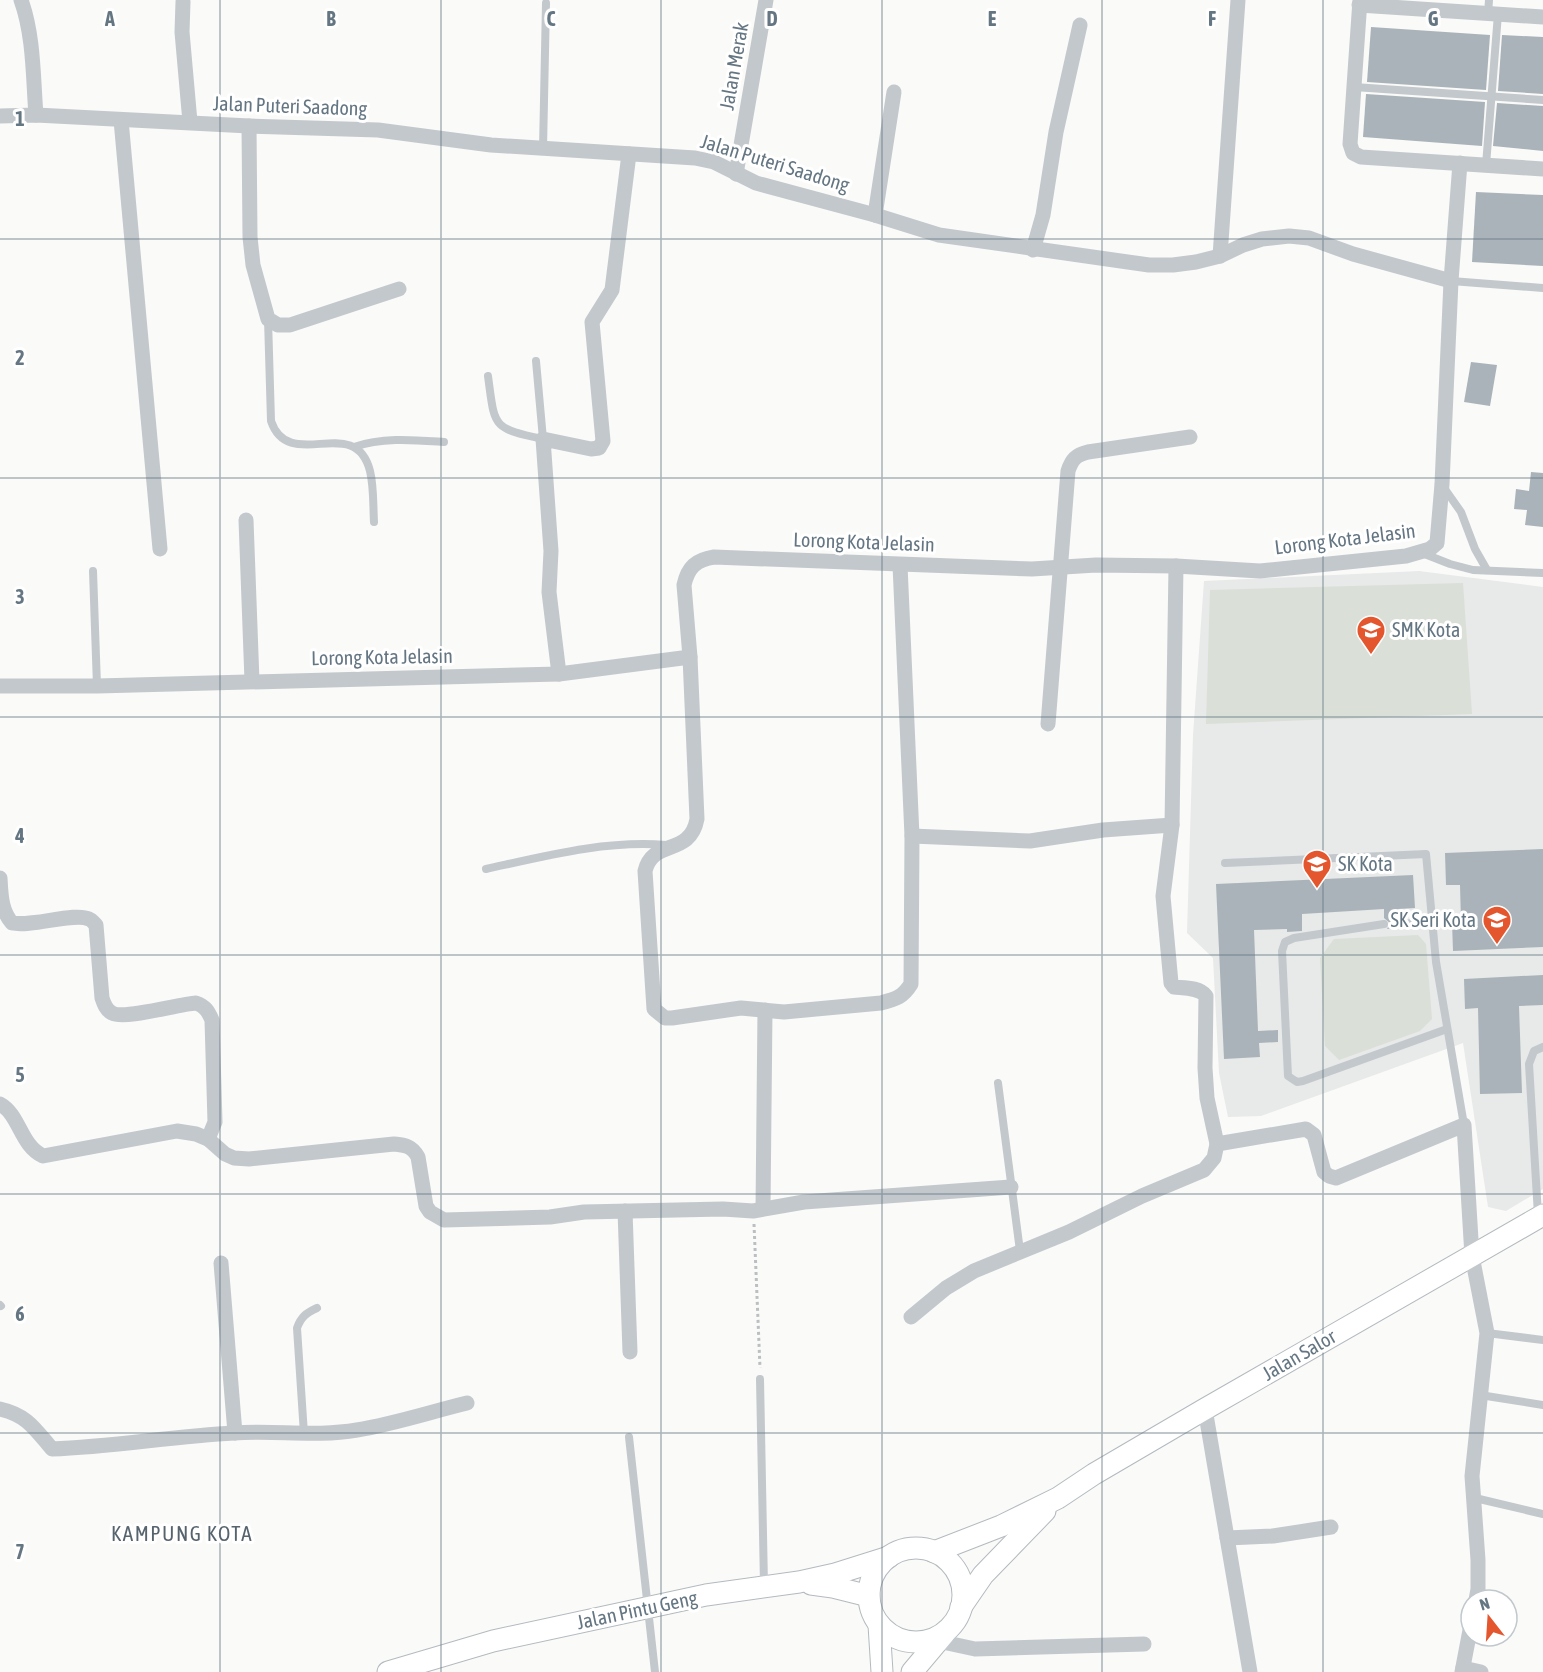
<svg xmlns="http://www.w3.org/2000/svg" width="1543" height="1672" viewBox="0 0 1543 1672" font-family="'Asap Condensed',sans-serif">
	<rect width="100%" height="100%" fill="#fafaf8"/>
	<path fill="#e8e9e9" d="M1419 571 1543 587V1189L1506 1211 1488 1207 1463 1043 1261 1116 1228 1117 1219 1073 1213 958 1187 933 1193 735 1204 581Z"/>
	<g fill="#dadfd7">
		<path d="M1463 583 1472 714 1206 724 1210 590Z"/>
		<path d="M1418 935 1426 944 1432 1019 1420 1031 1339 1060 1325 1046 1320 958 1334 939Z"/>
	</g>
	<g fill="#aab3b9">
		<path d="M1371 27 1490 35 1486 90 1367 82Z"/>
		<path d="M1502 35 1543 37V94L1498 91Z"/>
		<path d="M1366 94 1485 102 1482 146 1363 137Z"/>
		<path d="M1497 103 1543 106V151L1493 146Z"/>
		<path d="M1476 192 1543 195V266L1472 262Z"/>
		<path d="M1471 362 1497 365 1490 406 1464 402Z"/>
		<path d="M1531 472 1543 473V527L1525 525 1527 510 1514 509 1516 489 1529 491Z"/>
		<path d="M1543 849V947L1453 951 1452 922 1461 921 1460 885H1446L1445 853Z"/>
		<path d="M1413 875 1415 908 1398 909 1399 918 1395 919 1393 924 1395 928 1387 929 1390 923 1384 918V909L1302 914V931L1287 932V929L1254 930 1258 1031 1278 1030V1042L1259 1043 1260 1057 1224 1059 1216 884Z"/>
		<path d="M1543 975V1005L1519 1006 1522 1093 1480 1094 1478 1008 1465 1009 1464 979Z"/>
	</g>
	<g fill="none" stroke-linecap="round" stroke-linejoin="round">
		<g stroke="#b3babf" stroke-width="23">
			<g id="secondary">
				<circle cx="916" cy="1595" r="47"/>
				<path d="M934 1552 1001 1526 1058 1498 1094 1474 1205 1409 1543 1215"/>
				<path d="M811 1584 833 1587 869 1596"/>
				<path d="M961 1607 983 1575 1045 1511"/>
				<path d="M879 1625 882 1672"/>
				<path d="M388 1672 493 1641 706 1595 799 1582 835 1574 889 1557"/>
				<path d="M912 1672 944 1634"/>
			</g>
		</g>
		<path stroke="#bbbfc2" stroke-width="3" stroke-dasharray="3 3" stroke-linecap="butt" d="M754 1224 760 1368"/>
		<g stroke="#c3c8cc" stroke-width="8">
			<path d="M1488 14 1489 0"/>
			<path d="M1354 87 1543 100"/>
			<path d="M543 149 546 3"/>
			<path d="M1486 165 1498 14"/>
			<path d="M1451 281 1543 288"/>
			<path d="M268 319 271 421C289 474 355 412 370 471 374 487 373 506 374 522"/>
			<path d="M488 376C495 427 491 428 543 439L536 361"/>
			<path d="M354 447C383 437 414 440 444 442"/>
			<path d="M1442 485 1461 512 1475 549 1487 570"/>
			<path d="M1422 553 1450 564 1473 570 1543 573"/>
			<path d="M93 571 97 686"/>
			<path d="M1225 863 1426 854 1436 962 1464 1125"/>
			<path d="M486 869C545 856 606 840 666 845"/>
			<path d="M1384 924 1294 938 1285 942 1282 951 1288 1076 1297 1082 1303 1081 1447 1029"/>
			<path d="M1399 924 1431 922"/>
			<path d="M998 1083 1020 1251"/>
			<path d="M1538 1215 1529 1064 1534 1051 1543 1047"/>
			<path d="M0 1305 1 1306"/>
			<path d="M1487 1333 1543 1340"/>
			<path d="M760 1379 764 1585"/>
			<path d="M1480 1395 1543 1405"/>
			<path d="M304 1434 297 1328C301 1317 306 1313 317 1308"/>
			<path d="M629 1437 655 1672"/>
			<path d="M1475 1498 1543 1514"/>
		</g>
		<g stroke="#c3c8cc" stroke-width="15">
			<path d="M21 0C34 36 33 78 36 115"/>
			<path d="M1360 0 1350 144 1353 153 1361 157 1543 169"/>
			<path d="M183 2 182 32 190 122"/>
			<path d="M1359 5 1543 17"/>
			<path d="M0 116 36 115 249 126 378 130 491 145 695 158 714 162 756 183 875 215 939 235 1149 265H1173L1196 262 1220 256 1243 245 1262 239 1289 236 1309 238 1353 254 1451 281"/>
			<path d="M121 120 160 549"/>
			<path d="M249 126 250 237 253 265 268 319 278 325H290L399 289"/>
			<path d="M736 174 766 0"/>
			<path d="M875 215 894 92"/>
			<path d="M1033 250 1043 215 1056 132 1080 25"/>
			<path d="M1220 256 1238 0"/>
			<path d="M246 520 252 681"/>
			<path d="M690 657 697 819C690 857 653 838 645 871L654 1009 665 1018H672L741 1008 784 1012 881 1003C896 999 903 997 911 984L912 836 900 565"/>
			<path d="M559 674 549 592 551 551 543 439 591 449 599 448 603 441 592 322 612 290 629 154"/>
			<path d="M0 686H97L559 674 690 657 684 585C688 567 696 560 714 557L1032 569 1096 565 1176 566 1260 571 1406 556 1430 549 1437 543 1442 484 1451 281 1460 163"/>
			<path d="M1048 724 1068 471C1072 459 1076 455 1088 452L1190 437"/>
			<path d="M912 836 1030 841 1103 830 1172 825"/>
			<path d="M0 878C1 895 1 910 12 923 32 927 75 912 89 919 92 920 94 923 96 925L102 998C104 1004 106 1010 112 1013 125 1020 178 1004 196 1003 205 1006 208 1011 212 1020L215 1122 208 1139"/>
			<path d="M0 1104C20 1115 20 1145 43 1156L177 1131 196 1134 208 1139 225 1154 234 1158 249 1159 394 1144C405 1145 412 1146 418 1157L426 1206 430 1212 444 1220 550 1217 584 1212 723 1209 753 1211 804 1202 1011 1187"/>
			<path d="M1217 1144 1306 1129 1314 1135 1324 1172 1329 1176 1336 1178 1464 1125 1472 1256 1487 1333 1472 1476 1478 1560V1589L1476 1600"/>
			<path d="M763 1209 765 1010"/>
			<path d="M625 1211 630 1352"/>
			<path d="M221 1263 235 1433"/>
			<path d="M911 1317 946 1288 974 1271 1069 1232 1142 1196 1204 1170 1214 1158 1217 1144 1207 1098 1205 1068 1206 996C1199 987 1184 988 1174 987L1171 983 1163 896 1172 825 1176 566"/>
			<path d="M0 1409C27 1415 35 1429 52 1449 113 1447 173 1436 234 1433 275 1430 316 1437 357 1430 394 1424 430 1412 467 1403"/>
			<path d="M1205 1409 1250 1672"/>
			<path d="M1227 1538 1273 1536 1331 1527"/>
			<path d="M938 1641 975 1649 1144 1644"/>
			<path d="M1463 1668 1481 1672"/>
			<path d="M1462 1672 1471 1625"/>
		</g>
		<use href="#secondary" stroke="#fff" stroke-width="21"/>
	</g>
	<path fill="none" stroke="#657683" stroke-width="1.5" stroke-opacity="0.55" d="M220 0V1672M441 0V1672M661 0V1672M882 0V1672M1102 0V1672M1323 0V1672M0 239H1543M0 478H1543M0 717H1543M0 955H1543M0 1194H1543M0 1433H1543"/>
	<defs>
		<g id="school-pin" transform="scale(1.5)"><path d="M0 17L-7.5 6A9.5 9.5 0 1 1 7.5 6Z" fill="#e4572e" stroke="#fff"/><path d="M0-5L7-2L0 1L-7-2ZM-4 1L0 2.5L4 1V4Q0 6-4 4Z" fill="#fff"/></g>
	</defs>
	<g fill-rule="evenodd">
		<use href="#school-pin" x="1371" y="630"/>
		<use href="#school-pin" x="1317" y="864"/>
		<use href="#school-pin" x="1497" y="920"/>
	</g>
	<g text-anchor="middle" stroke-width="6" stroke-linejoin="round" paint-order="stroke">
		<g font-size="20" fill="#657683" stroke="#fff">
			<text transform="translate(734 66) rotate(-80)" y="7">Jalan Merak</text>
			<text transform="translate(290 106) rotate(2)" y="7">Jalan Puteri Saadong</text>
			<text transform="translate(775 163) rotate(17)" y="7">Jalan Puteri Saadong</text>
			<text transform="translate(1345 539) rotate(-7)" y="7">Lorong Kota Jelasin</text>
			<text transform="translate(864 542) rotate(2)" y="7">Lorong Kota Jelasin</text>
			<text transform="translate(382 657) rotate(-1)" y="7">Lorong Kota Jelasin</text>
			<text transform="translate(1299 1355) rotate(-30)" y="7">Jalan Salor</text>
			<text transform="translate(637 1610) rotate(-12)" y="7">Jalan Pintu Geng</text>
		</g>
		<g font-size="20" fill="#657683" stroke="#fff" text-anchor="start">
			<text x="1392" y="637">SMK Kota</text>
			<text x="1338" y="871">SK Kota</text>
			<text x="1476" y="927" text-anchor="end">SK Seri Kota</text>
		</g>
		<g font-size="21" letter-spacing="1.5" fill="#57646e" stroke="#fff">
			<text x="182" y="1541">KAMPUNG KOTA</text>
		</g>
	</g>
	<g font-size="20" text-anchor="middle" font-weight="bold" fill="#657683" stroke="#fff" stroke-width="6" stroke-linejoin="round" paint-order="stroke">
		<text x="110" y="26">A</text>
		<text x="331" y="26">B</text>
		<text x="551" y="26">C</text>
		<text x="772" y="26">D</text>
		<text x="992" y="26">E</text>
		<text x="1212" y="26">F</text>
		<text x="1433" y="26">G</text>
		<text x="20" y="126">1</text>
		<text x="20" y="365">2</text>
		<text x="20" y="604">3</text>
		<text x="20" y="843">4</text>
		<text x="20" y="1082">5</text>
		<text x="20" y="1321">6</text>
		<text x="20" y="1559">7</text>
	</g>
	<g transform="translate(1489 1618) rotate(343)"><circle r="28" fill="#ffffff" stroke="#c1c8cd" stroke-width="1.5"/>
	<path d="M0-4.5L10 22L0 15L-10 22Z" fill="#e4572e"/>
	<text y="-9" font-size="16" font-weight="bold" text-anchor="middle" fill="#657683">N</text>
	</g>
</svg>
